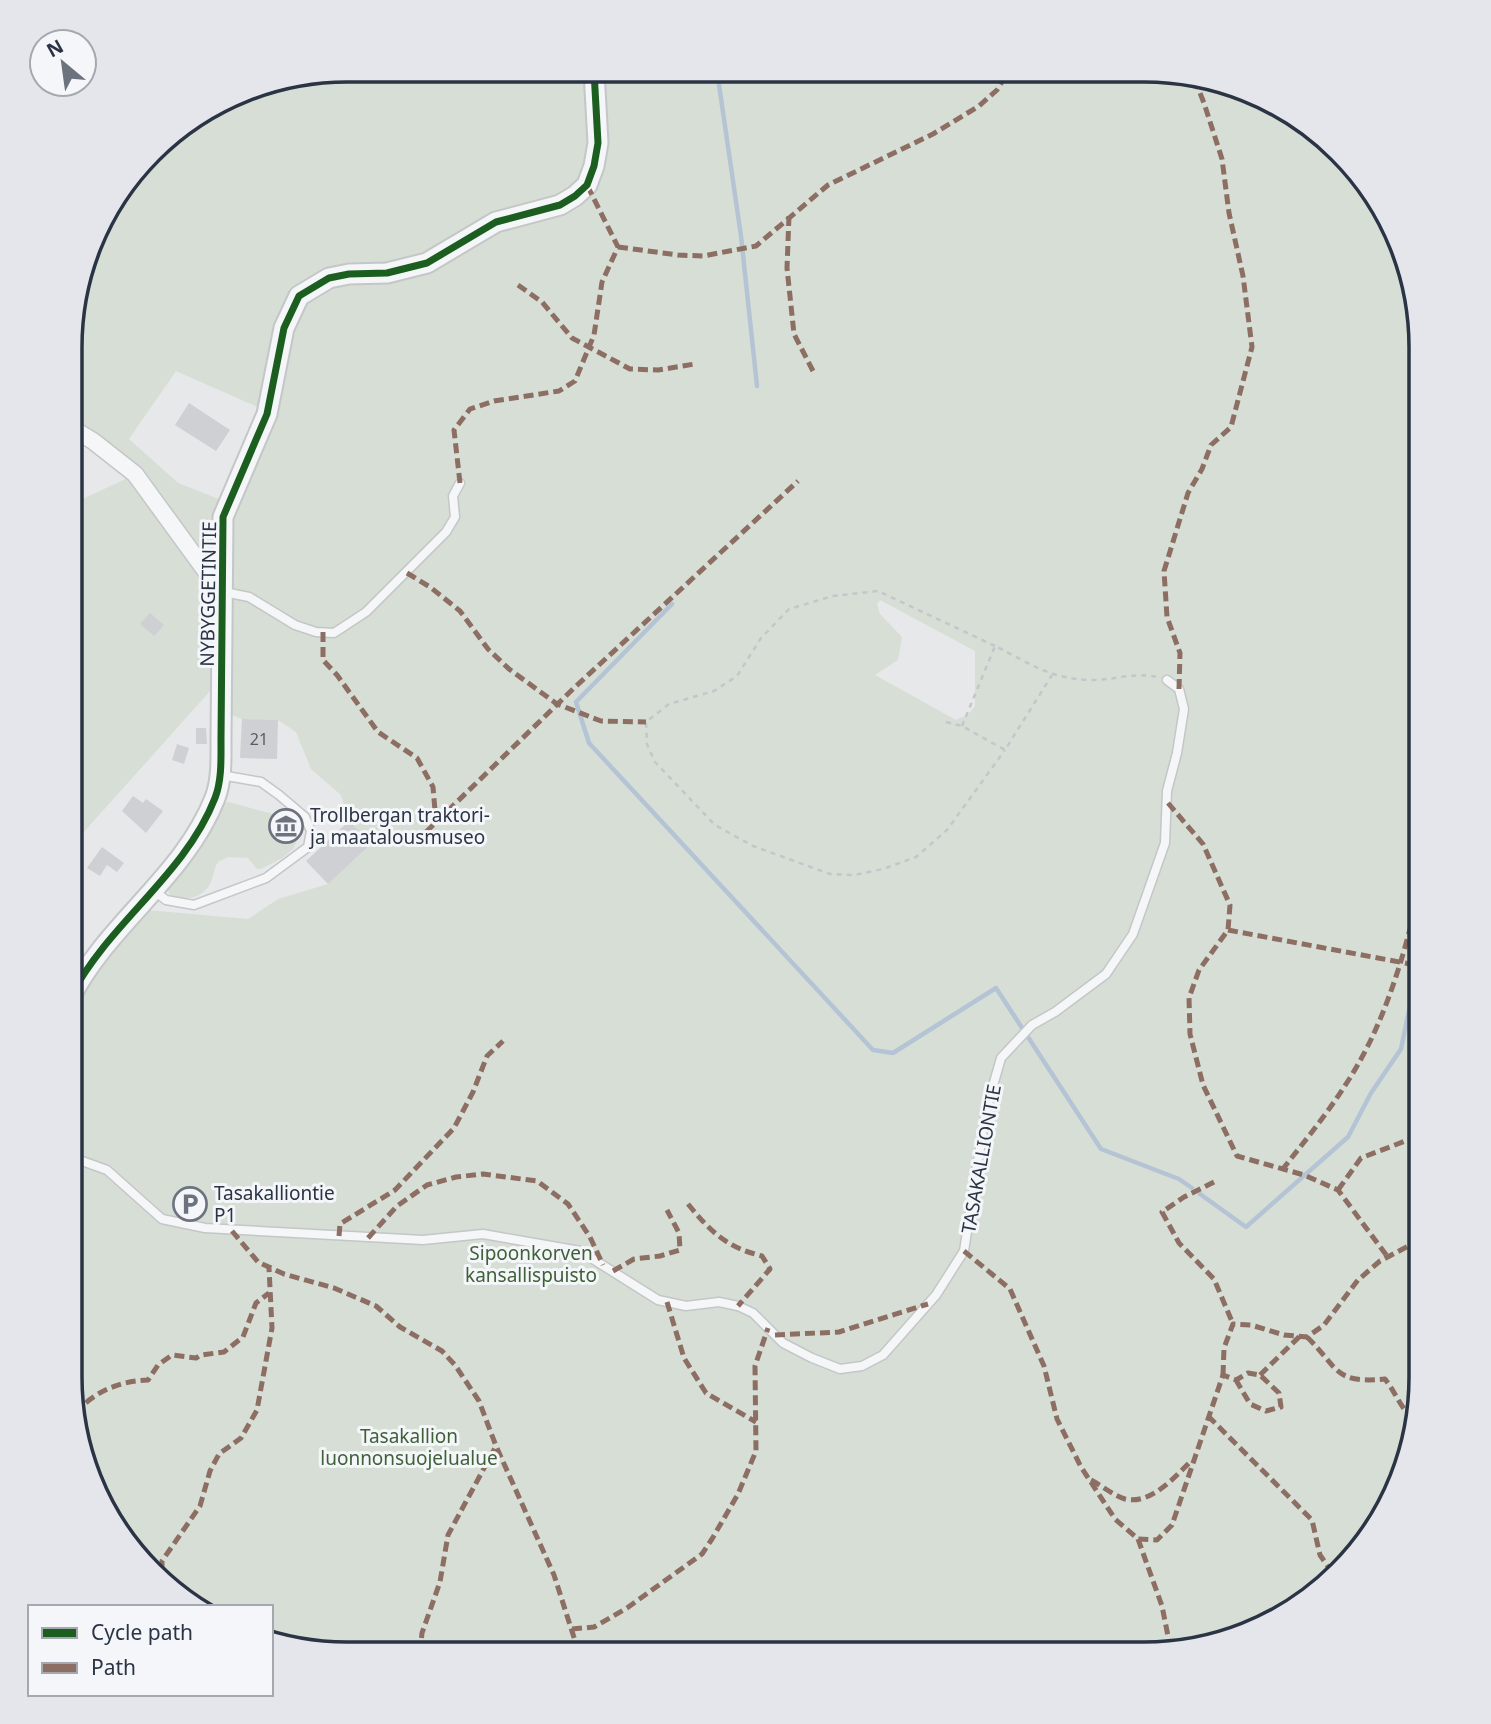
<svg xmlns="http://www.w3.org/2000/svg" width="1491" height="1724" viewBox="0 0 1491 1724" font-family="'Noto Sans',sans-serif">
	<rect width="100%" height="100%" fill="#e6e8ea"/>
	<g fill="#d6ded6" fill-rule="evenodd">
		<path d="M348 70 584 71 588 143 585 164 579 179 557 197 450 240 423 254 386 264 326 269 292 289 275 325 260 408 176 371 129 439 178 483 221 500 214 515 212 575 136 473 75 428V294L107 209 165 139 258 85Z"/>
		<path d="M603 71 1180 72 1297 117 1384 208 1411 275 1421 347 1420 1395 1406 1466 1374 1530 1283 1617 1161 1653H329L271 1636V1607H196L151 1572 107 1516 80 1449 70 1377 72 1017 100 963 147 910 248 919 278 899 328 884 370 845 349 821 341 795 311 769 296 732 278 720 242 719 229 714 232 519 276 416 292 331 307 302 332 287 350 283H388L430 271 499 231 564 214 581 204 595 190ZM880 600 975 651V706L969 714 956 720 875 675 898 660 902 637 880 614 877 604Z"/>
		<path d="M134 475 212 584 219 681 73 844 74 503Z"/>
		<path d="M228 802 288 818 296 824 298 837 283 829 279 837 287 841 289 838 297 841 293 849 282 858 261 869H257L248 858 228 857 218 862C213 869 214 877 210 884 202 899 182 902 169 894L167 884 222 804Z"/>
	</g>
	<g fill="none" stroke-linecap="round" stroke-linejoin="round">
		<g stroke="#b4c4d5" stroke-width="4.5">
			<path d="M717 71 741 236 757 386"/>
			<path d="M672 604 576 702 589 743 873 1050 893 1053 996 988 1101 1149 1179 1179 1192 1188"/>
			<path d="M1200 1194 1246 1227 1348 1137 1371 1093 1401 1049 1412 996 1421 983"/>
		</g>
	</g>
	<g fill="#ced0d3">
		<path d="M189 403 230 430 216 451 175 425Z"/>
		<path d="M150 613 164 625 154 636 140 624Z"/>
		<path d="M242 719 278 720 277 759 240 758Z"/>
		<path d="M196 728H206L207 744H196Z"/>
		<path d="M177 744 189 748 184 764 172 760Z"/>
		<path d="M133 796 143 803 146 799 163 811 146 833 122 811Z"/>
		<path d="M349 821 371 844 328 884 306 861Z"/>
		<path d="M102 847 124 863 117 872 107 865 100 876 87 868Z"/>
	</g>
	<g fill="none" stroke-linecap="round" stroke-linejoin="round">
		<g stroke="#c4c6c8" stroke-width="11">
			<g id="service">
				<path d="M224 592 249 597 295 625 316 632 334 633 366 612 446 532 455 517 453 496 460 483"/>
				<path d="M153 890 166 900 194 905 266 878 308 847 311 831 305 817 279 795 261 782 221 775"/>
				<path d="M71 1157 107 1170 162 1219 205 1228 423 1240 483 1234 580 1251 658 1300 686 1306 719 1302 738 1306 753 1313 783 1343 812 1358 840 1369 862 1366 883 1355 936 1295 964 1251 986 1110 1001 1058 1032 1025 1055 1012 1106 974 1133 934 1165 843 1167 791 1177 753 1184 709 1179 689 1167 680"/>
			</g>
		</g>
		<g stroke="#c4c6c8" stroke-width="19">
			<path id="minor" d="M75 430 93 441 135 474 221 592"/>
		</g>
		<g stroke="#c4c6c8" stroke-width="23">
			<path id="tertiary" d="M72 994C110 922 185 875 215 798 222 780 221 758 221 739L223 517 267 414 284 328 299 296 329 278 349 274 387 273 427 263 496 222 560 205 575 196 587 185 594 166 598 143 594 71"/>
		</g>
		<g stroke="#c5c6ca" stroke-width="2.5" stroke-dasharray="5 5" stroke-linecap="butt">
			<path d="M995 646 878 591 833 596 789 609 761 638 737 676 714 691 669 704 646 722 647 744 655 762 715 825 753 846 830 874 854 875 883 869 916 857 947 830 1005 750"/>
			<path d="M946 722 962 726 1005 750 1052 675"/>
			<path d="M962 726 995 646C1031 664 1050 679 1092 680 1114 680 1134 672 1157 677"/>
			<path d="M284 834 298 839"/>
		</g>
		<use href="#service" stroke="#f5f6f7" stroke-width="8"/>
		<use href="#minor" stroke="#f5f6f7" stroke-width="16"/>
		<use href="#tertiary" stroke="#f5f6f7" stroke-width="19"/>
		<g stroke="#8d6e63" stroke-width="5" stroke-dasharray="10 5" stroke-linecap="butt">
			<path d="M789 216 787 268 794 334 814 373"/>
			<path d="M618 247 678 255 703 256 756 246 828 185 933 134 979 106 997 90 1008 72"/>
			<path d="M518 285 542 302 572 338 630 369 658 370 695 364"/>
			<path d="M460 483 454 430 470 409 494 401 559 391 575 381 594 335 602 282 618 247 587 185"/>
			<path d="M407 573 430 587 460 611 488 649 509 669 557 704 601 721 646 722"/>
			<path d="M323 632V660L337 675 378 732 417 758 433 787 436 822"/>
			<path d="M1179 689 1180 653 1167 617 1164 571 1188 493 1202 469 1211 445 1231 427 1252 347 1243 276 1229 213 1222 159 1204 103 1194 78"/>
			<path d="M1168 803 1203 844 1230 905 1228 930 1199 970 1189 998 1190 1034 1203 1085 1237 1156 1304 1175 1338 1190 1387 1256"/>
			<path d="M426 832 574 688 798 481"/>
			<path d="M1228 930 1421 966"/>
			<path d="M1282 1170C1304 1142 1327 1114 1346 1084 1385 1025 1405 953 1421 885"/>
			<path d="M1214 1182 1184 1197 1162 1212 1179 1243 1214 1279 1233 1324"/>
			<path d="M1338 1190 1361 1158 1421 1135"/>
			<path d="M688 1204C711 1232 726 1247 762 1256L770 1269 738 1306"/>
			<path d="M232 1231 258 1262 284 1274 334 1288 376 1306 400 1327 442 1351 455 1365 479 1401 496 1446 554 1575 579 1653"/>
			<path d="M339 1236 340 1224 395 1190 454 1128 473 1092 487 1056 503 1041"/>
			<path d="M368 1238 397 1206 427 1185 456 1177 483 1174 537 1181 568 1204 590 1237 603 1265"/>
			<path d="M964 1251 1010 1289 1044 1366 1057 1419 1081 1467 1115 1519 1138 1539 1157 1540 1172 1525 1223 1375 1236 1380 1248 1373 1260 1375 1279 1393 1281 1407 1266 1411 1250 1404 1236 1380"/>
			<path d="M613 1271 634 1259 660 1256 680 1250 679 1233 667 1210"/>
			<path d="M667 1302 684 1358 706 1393 756 1422"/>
			<path d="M775 1335 839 1332 928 1304"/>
			<path d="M1307 1337C1339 1368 1333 1384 1385 1379 1396 1393 1401 1410 1415 1420"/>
			<path d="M1223 1375 1224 1348 1233 1324 1251 1325 1284 1335 1307 1337 1324 1325 1358 1280 1380 1261 1420 1240"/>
			<path d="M1260 1375 1300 1336"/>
			<path d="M75 1413C80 1410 83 1405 88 1401 106 1387 125 1381 148 1380L158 1365 172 1355 196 1358 201 1355 224 1352 243 1337 256 1303 269 1293"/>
			<path d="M1208 1416 1312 1520 1320 1555 1331 1571"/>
			<path d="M1091 1480C1101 1485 1114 1496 1125 1499 1150 1505 1174 1478 1189 1463"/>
			<path d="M1138 1539 1162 1606 1171 1651"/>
			<path d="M166 1584 162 1575V1561L200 1506 210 1471 219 1454 241 1438 257 1410 272 1328 269 1268"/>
			<path d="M572 1629 594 1627 627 1608 702 1554 712 1539 738 1494 756 1451 755 1366 768 1328"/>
			<path d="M420 1653 422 1633 440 1582 448 1535 496 1446"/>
		</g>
		<g stroke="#f4f6f9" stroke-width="11">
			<path id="cycleway" d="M72 994C110 922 185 875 215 798 222 780 221 758 221 739L223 517 267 414 284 328 299 296 329 278 349 274 387 273 427 263 496 222 560 205 575 196 587 185 594 166 598 143 594 71"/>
		</g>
		<use href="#cycleway" stroke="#1b5e20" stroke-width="7"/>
	</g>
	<defs>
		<g id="museum-ring" transform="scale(1.75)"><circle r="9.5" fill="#f4f6f9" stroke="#6c737f" stroke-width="1.5"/><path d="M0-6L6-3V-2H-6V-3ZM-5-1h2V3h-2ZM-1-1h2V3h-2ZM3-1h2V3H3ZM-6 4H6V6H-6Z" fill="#6c737f"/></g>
		<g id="parking-ring" transform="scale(1.75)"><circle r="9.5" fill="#f4f6f9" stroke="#6c737f" stroke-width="1.5"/><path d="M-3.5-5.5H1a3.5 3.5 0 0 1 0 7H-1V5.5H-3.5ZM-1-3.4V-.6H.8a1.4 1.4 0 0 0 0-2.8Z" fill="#6c737f"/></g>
	</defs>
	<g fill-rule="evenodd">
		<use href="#museum-ring" x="286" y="826"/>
		<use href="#parking-ring" x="190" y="1204"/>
	</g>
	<g text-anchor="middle" stroke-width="6" stroke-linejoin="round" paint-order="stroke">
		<g font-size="16" fill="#545c69">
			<text x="259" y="745">21</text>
		</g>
		<g font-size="19" fill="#2b3445" stroke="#f4f6f9">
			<text transform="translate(208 594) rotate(-89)" y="7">NYBYGGETINTIE</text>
			<text transform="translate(981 1159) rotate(-80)" y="7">TASAKALLIONTIE</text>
		</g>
		<g font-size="19" fill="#2b3445" stroke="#f4f6f9" text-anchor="start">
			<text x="310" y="822">Trollbergan traktori-<tspan x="310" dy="22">ja maatalousmuseo</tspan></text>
			<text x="214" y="1200">Tasakalliontie<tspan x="214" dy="22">P1</tspan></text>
		</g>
		<g font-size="19" fill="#3f6138" stroke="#f4f6f9">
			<text x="531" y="1260">Sipoonkorven<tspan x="531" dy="22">kansallispuisto</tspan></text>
			<text x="409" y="1443">Tasakallion<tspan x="409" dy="22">luonnonsuojelualue</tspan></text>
		</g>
	</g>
	<path d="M0 0H1491V1724H0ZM347 82H1144A265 265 0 0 1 1409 347V1377A265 265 0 0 1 1144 1642H347A265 265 0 0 1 82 1377V347A265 265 0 0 1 347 82Z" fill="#e4e6eb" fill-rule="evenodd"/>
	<path fill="none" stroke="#2b3445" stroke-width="3.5" d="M347 82H1144A265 265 0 0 1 1409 347V1377A265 265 0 0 1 1144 1642H347A265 265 0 0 1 82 1377V347A265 265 0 0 1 347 82Z"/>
	<rect x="28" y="1605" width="245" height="91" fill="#f4f6f9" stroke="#a4a8b1" stroke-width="2"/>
	<rect x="42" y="1628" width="35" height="10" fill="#1b5e20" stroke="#a4a8b1" stroke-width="2"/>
	<text x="91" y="1640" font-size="21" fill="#2b3445">Cycle path</text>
	<rect x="42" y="1663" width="35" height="10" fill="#8d6e63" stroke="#a4a8b1" stroke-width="2"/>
	<text x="91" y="1675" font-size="21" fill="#2b3445">Path</text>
	<g transform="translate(63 63) rotate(331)"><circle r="33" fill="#f4f6f9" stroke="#a4a8b1" stroke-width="2"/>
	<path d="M0-5L12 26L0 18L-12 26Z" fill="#6c737f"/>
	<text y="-10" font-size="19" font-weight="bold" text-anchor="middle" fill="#2b3445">N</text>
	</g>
</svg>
